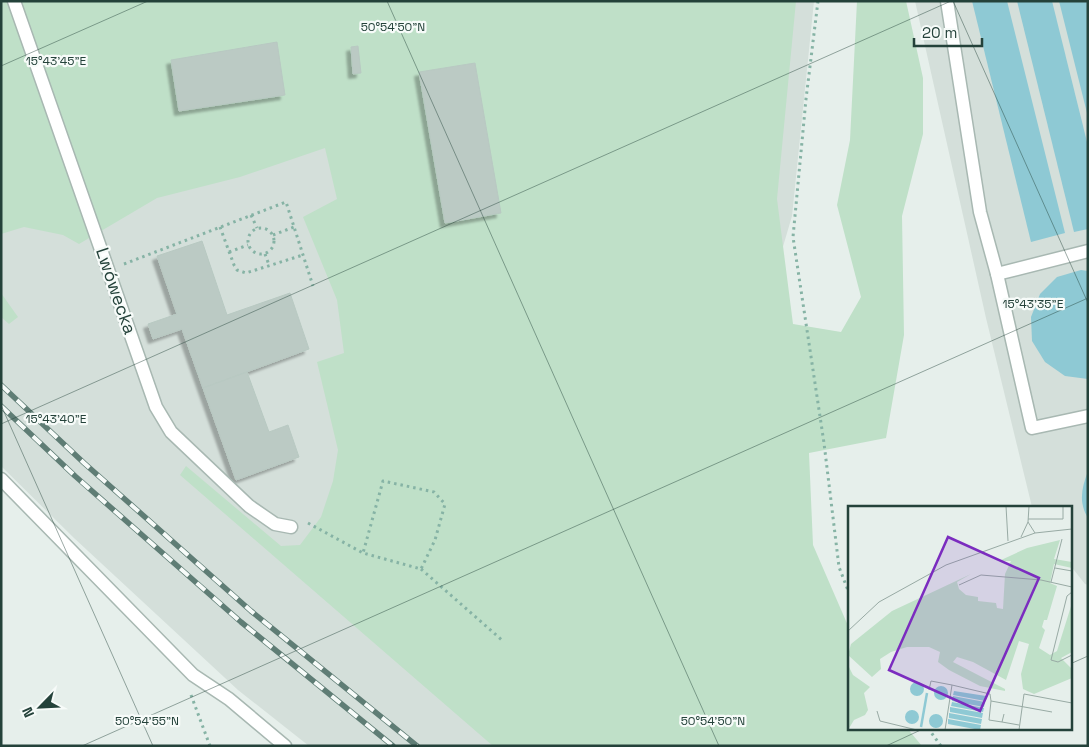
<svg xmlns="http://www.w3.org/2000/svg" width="1089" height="747" viewBox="0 0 1089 747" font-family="'Space Grotesk',sans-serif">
	<defs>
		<filter id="shadow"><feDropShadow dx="-4.5" dy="4.5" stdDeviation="1" flood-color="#0004"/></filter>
	</defs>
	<rect width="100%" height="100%" fill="#e6efeb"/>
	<g fill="#d4dfda">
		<path d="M1 1H814L792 216 710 495 714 746H309L238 690 74 538 1 466Z"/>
		<path d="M915 1H1088V585L1085 584 1070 565V507H1032L986 318Z"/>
	</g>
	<g fill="#bfe0c8">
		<path d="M1 1H796L777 199 793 324 841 332 861 297 837 205 850 140 857 1H906L923 78V134L902 216 904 335 886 438 809 453 813 545 849 628V728H907L922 746H493L180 475 186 466 281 546 300 545 321 517 333 481 338 450 317 362 344 353 337 300 303 217 337 199 325 148 240 177 157 198 79 244 63 235 24 227 1 234Z"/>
		<path d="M1 293 18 317 9 324 1 317Z"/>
	</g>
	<g fill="#8ec9d4">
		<path d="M972 1H1007L1065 233 1031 242Z"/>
		<path d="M1017 1H1052L1088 146V229L1074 232Z"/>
		<path d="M1059 1H1088V117Z"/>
		<path d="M1081 270 1088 271V379L1065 376 1045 362 1032 341 1031 317 1040 294 1057 277Z"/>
		<path d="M1088 471V518C1078 502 1082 487 1088 471Z"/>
	</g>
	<g fill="#bbcac4" stroke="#b8c9c2" filter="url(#shadow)">
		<path d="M277 42 285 95 179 111 171 60Z"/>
		<path d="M358 46 361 73 353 74 351 47Z"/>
		<path d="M475 63 501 213 445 223 419 72Z"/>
		<path d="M202 241 227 315 290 293 309 349 203 388 182 329 153 339 148 324 177 314 157 256Z"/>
		<path d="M247 372 269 432 288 425 299 457 236 480 203 388Z"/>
	</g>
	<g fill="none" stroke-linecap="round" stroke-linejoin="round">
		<g stroke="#a8b8b2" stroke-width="15">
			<g id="lane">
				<path d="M14 1 156 407 171 432 249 506 275 524 291 527"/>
				<path d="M947 1 980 212 997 274"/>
				<path d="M1088 251 997 274 1032 428 1088 416"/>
				<path d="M1 479 193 675 229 699 285 746"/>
			</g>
		</g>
		<g stroke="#86b3a5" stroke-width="3" stroke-dasharray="2.5 4" stroke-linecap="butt">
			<path d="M818 1 806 99 793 237 824 443 839 567 849 593"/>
			<path d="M251 215 257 228"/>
			<path d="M220 227 234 265 237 270 246 273 303 255"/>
			<circle cx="261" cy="241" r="13"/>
			<path d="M273 235 294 227"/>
			<path d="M229 252 248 245"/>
			<path d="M265 254 269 265"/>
			<path d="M124 264 286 202 313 286"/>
			<path d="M308 523 363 553 421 569 435 540 445 504 434 492 383 481 363 553"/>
			<path d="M421 569 503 641"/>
			<path d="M191 695 210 746"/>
			<path d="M928 728 941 746"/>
		</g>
		<use href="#lane" stroke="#fff" stroke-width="12"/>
		<g stroke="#5f7d75" stroke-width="5.5">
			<g id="rail">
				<path d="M1 385 84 463 251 611 417 746"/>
				<path d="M1 406 75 476 241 622 393 746"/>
			</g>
		</g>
		<use href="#rail" stroke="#f7fbf9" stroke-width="4" stroke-dasharray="11" stroke-linecap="butt"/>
	</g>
	<path fill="none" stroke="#24423a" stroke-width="1" stroke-opacity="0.45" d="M387 1 719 746M953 1 1088 303M1 66 148 1M1 405 153 746M1 424 951 1M1070 664 1088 656M82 746 1088 298M886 746 925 728"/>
	<g text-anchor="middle" stroke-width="4.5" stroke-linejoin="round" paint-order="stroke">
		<g font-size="18" fill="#24423a" stroke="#f7fbf9">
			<text transform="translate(116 291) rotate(71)" y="6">Lwówecka</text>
		</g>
	</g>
	<g transform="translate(848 506)">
		<rect width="224" height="224" fill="#e6efeb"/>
		<path d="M212 34 206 53 224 56V62L206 58 202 77 209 80 199 114H196L194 121 197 124 191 142 202 149 209 145 224 97V146L213 152 224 163V172L186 188 175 183 173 168 181 138 171 135 158 174 125 156 109 151 105 156 157 183V185L132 180 101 164 90 156 92 146 81 141H59L43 146 32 153 33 163 24 171 0 149 3 138 44 105 123 68 109 76 111 83 118 89 130 91V95L148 97 149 102 155 103 157 68 163 55H151L179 42ZM0 159 5 169 22 181 16 187 20 204 17 209 6 214 0 224Z" fill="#bfe0c8"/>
		<path d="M62 183a7 7 0 1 1 14 0a7 7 0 1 1-14 0ZM86 187a7 7 0 1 1 14 0a7 7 0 1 1-14 0ZM106 185 138 190 137 195 105 189ZM105 190 137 196 136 201 104 195ZM104 196 136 202 135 206 103 200ZM102 201 135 207 134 212 102 206ZM57 211a7 7 0 1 1 14 0a7 7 0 1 1-14 0ZM101 207 134 213 133 218 101 212ZM81 215a7 7 0 1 1 14 0a7 7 0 1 1-14 0ZM100 213 133 219 132 224 100 218Z" fill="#8ec9d4"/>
		<path fill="none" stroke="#8ec9d4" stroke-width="2.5" d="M73 221 79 187"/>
		<path fill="none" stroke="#98aaa4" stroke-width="1" d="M158 0 160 35M181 0 180 16 187 27M180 13H215V0M173 31 180 16M207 62 224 65M203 76 214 33M111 79 133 69 193 74 224 81M224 86 219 90 203 154 210 156 224 149M0 125 31 96 98 59 187 27 224 23M104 179 142 188 143 195M81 184 83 175 104 179 97 224M29 205 32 215 69 224M156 208 154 216 171 219M154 216 141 214 143 195 204 206M171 224 176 188 224 197"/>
		<path fill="#7b2cbf" fill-opacity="0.15" stroke="#7b2cbf" stroke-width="2.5" d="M100 31 191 72 132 205 41 164Z"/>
		<rect width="224" height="224" fill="none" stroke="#24423a" stroke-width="2.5"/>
	</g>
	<g font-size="12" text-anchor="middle" fill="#24423a" stroke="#f7fbf9" stroke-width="4.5" stroke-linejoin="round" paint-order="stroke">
		<text x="393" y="31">50°54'50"N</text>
		<text x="56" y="65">15°43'45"E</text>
		<text x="1033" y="308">15°43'35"E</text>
		<text x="56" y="423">15°43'40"E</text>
		<text x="147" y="725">50°54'55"N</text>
		<text x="713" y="725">50°54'50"N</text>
	</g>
	<rect width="1089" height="747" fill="none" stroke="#24423a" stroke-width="5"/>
	<g transform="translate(40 707) rotate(246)" stroke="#f7fbf9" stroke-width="4" paint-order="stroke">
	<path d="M0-4L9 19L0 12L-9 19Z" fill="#24423a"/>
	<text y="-8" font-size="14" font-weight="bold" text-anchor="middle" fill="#24423a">N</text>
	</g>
	<path d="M914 38v8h68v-8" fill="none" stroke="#24423a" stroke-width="2.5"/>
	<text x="922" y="38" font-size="15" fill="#24423a" stroke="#f7fbf9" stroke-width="4" paint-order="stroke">20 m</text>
</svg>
